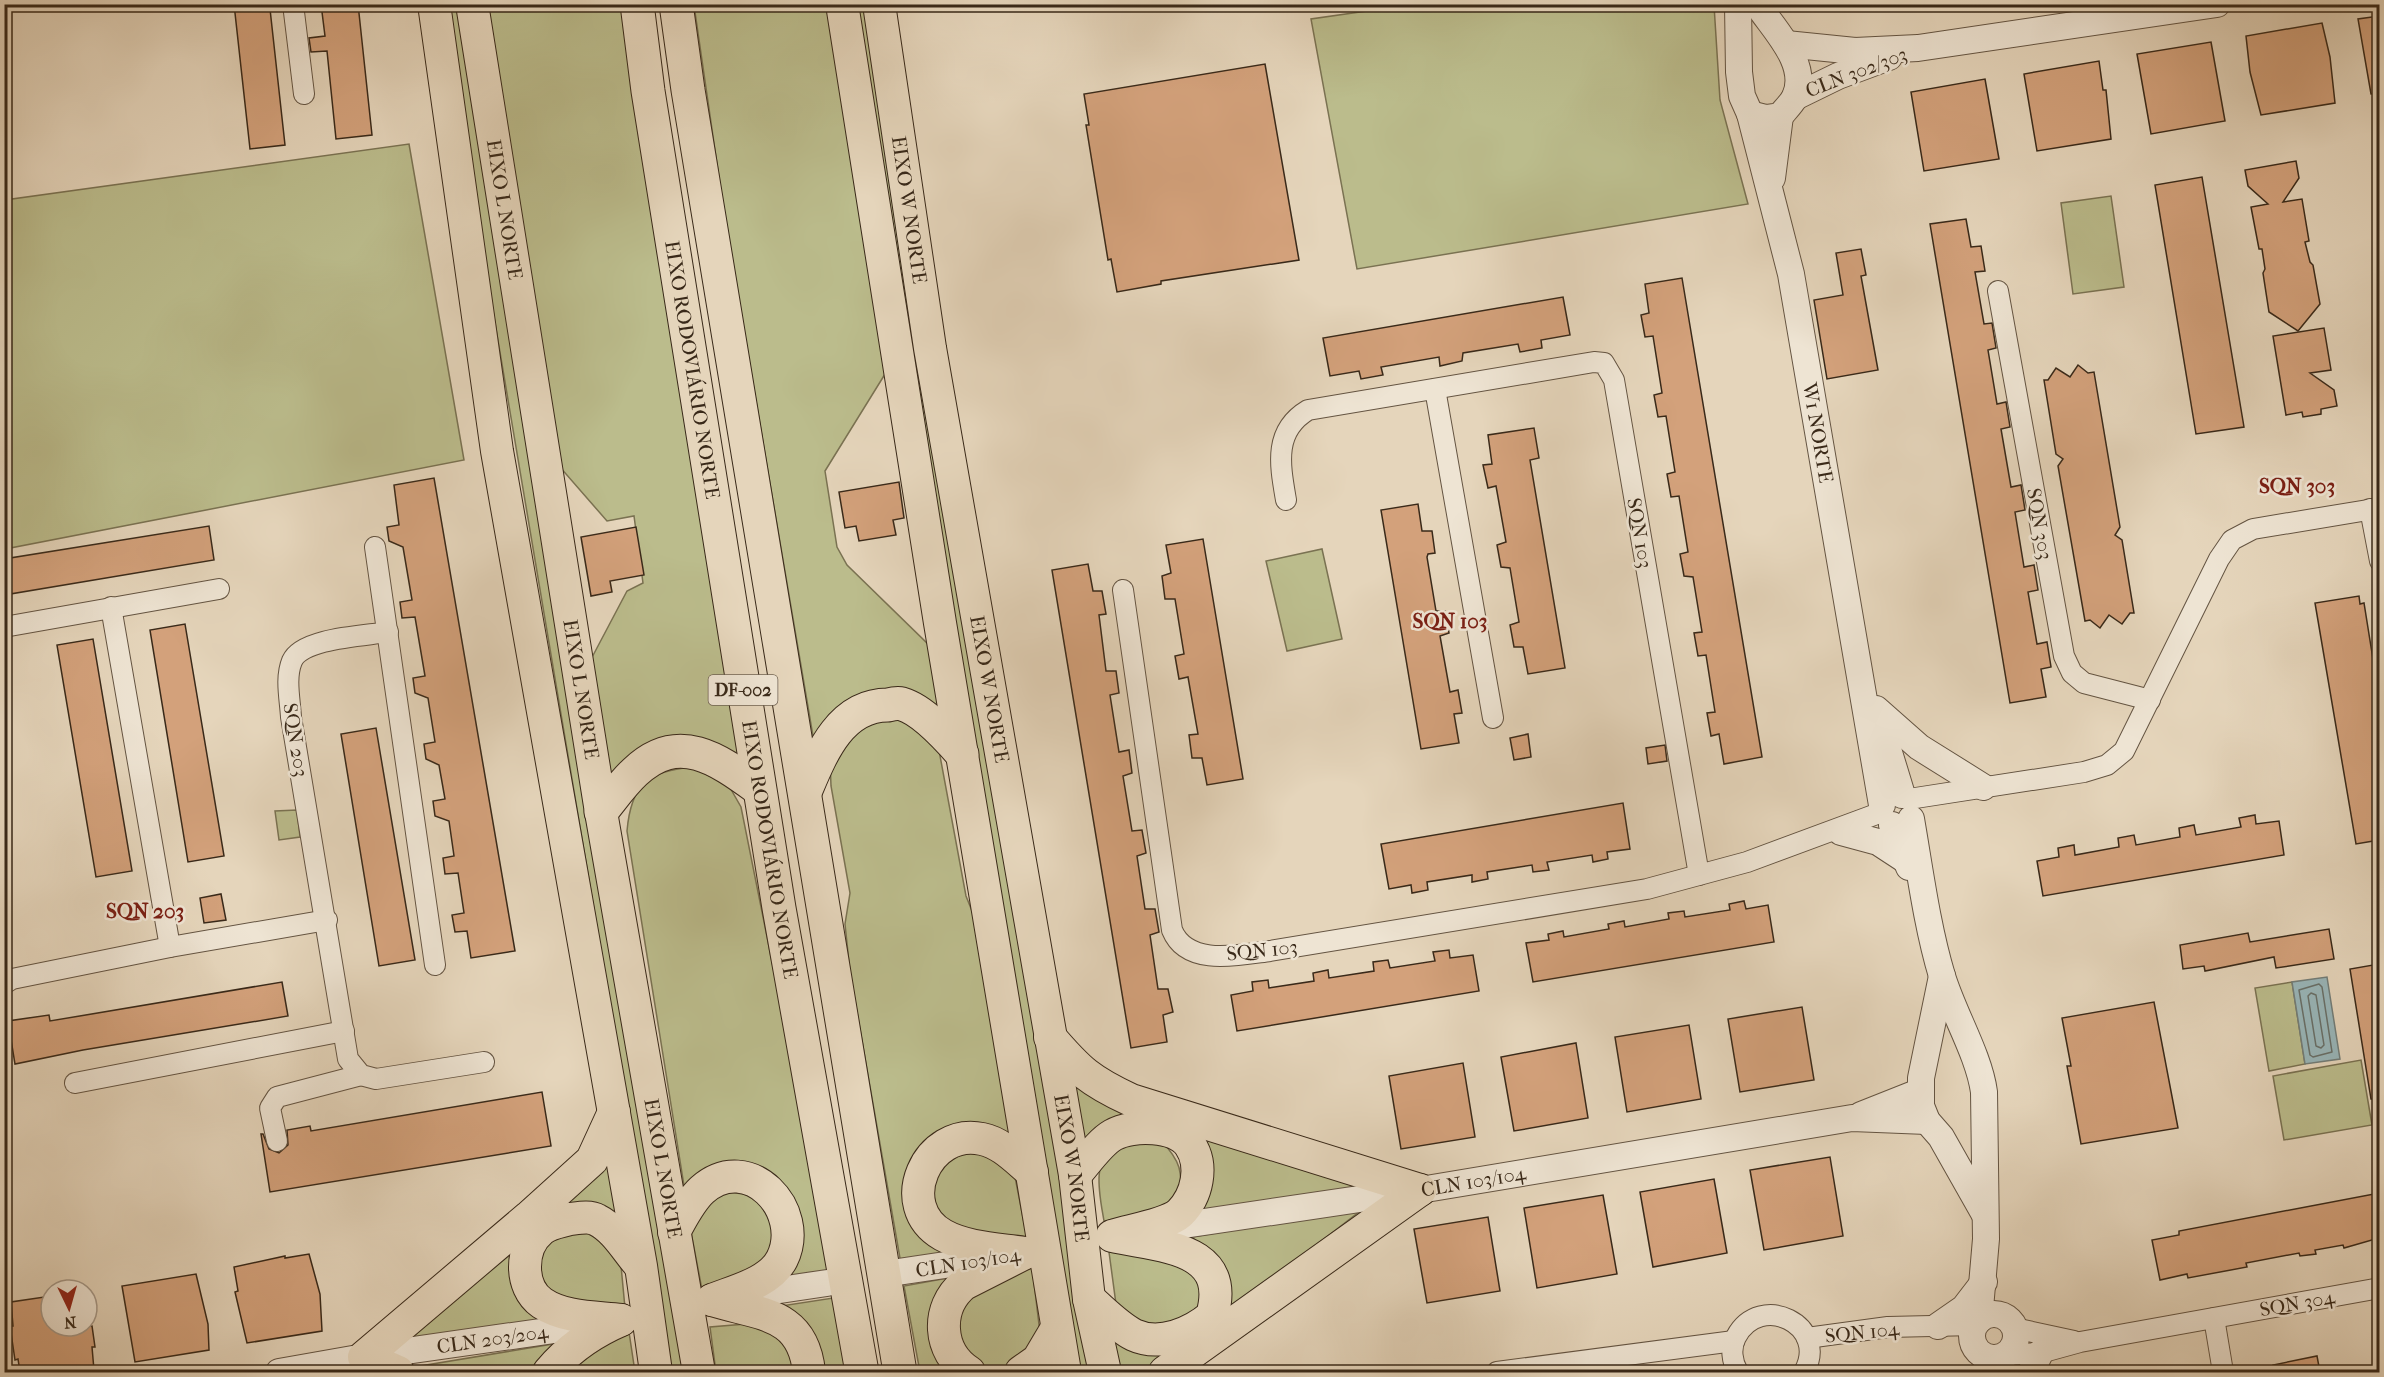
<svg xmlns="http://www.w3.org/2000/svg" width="2384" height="1377" viewBox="0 0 2384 1377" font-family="'IM FELL French Canon',serif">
	<rect width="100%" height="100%" fill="#e5d5bb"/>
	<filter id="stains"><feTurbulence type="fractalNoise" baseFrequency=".00333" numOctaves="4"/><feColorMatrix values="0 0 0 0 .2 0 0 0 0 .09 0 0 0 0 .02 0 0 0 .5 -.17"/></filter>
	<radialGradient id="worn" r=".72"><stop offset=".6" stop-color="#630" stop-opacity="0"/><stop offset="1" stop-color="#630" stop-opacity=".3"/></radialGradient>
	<g fill="#bbbc8c" stroke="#7a7252" stroke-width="1.5">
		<path d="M1416 4 1714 5 1720 100 1748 204 1357 269 1311 19Z"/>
		<path d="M448 5H461L686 1372H672L477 216Z"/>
		<path d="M485 5H624L746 774 703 748 612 795 589 663 627 591 643 583 634 516 607 521 559 466Z"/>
		<path d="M694 5H840L890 366 825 471 837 547 847 565 933 649 949 723 913 697 814 742 725 219Z"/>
		<path d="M855 5H869L1094 1372H1080L1012 977Z"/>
		<path d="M409 144 464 460 5 549V200Z"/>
		<path d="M2111 196 2124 287 2073 294 2061 203Z"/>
		<path d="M1322 549 1342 639 1287 651 1266 561Z"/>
		<path d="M902 716 938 745 966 896 986 946 1020 1154 999 1139 921 1164 954 1251 901 1264 850 972 845 924 850 893 831 786 830 760 849 729Z"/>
		<path d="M692 767 729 786 741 807 806 1132 830 1275 770 1285 776 1188 686 1198 627 831C631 784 648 771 692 767Z"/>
		<path d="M297 810 300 837 279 840 275 811Z"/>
		<path d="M2292 982 2305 1064 2269 1071 2255 988Z"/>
		<path d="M2361 1060 2372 1125 2284 1140 2273 1076Z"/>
		<path d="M1064 1067 1367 1187 1179 1219 1196 1197 1171 1128 1082 1163Z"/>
		<path d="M1160 1139C1182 1163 1182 1170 1180 1202L1134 1220 1104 1221C1100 1197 1090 1157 1118 1143 1128 1137 1148 1140 1160 1139Z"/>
		<path d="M969 1150 1003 1160 1015 1177 1028 1243 970 1238 931 1208 937 1168Z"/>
		<path d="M606 1159 626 1238 613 1225 529 1241 551 1323 385 1349Z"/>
		<path d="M725 1191 766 1198 777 1255 703 1295 691 1232 697 1214Z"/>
		<path d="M1364 1208 1153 1372H1117L1108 1319 1114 1328 1206 1326 1208 1252 1192 1237Z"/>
		<path d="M591 1227 620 1255 625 1308 558 1307 537 1268 546 1232Z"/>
		<path d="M1109 1252C1149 1253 1201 1254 1204 1306L1182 1326 1139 1324 1116 1304Z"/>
		<path d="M1032 1266 1040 1333 1007 1371 995 1372 975 1367 952 1321 963 1298Z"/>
		<path d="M964 1275 961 1280 956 1372H920L904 1286Z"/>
		<path d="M833 1298 846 1372H819L768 1308Z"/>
		<path d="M758 1323 774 1325 802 1372H716L710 1327Z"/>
		<path d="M629 1332 635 1372H558L559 1368Z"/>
		<path d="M553 1344 542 1372 396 1370Z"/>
	</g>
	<path fill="#99b6b9" stroke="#737e79" stroke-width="1.5" d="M2327 977 2340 1059 2305 1064 2292 982Z"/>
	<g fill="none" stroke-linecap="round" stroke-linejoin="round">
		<g stroke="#697069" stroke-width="1.5">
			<path d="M2319 984 2322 987 2332 1052 2313 1057 2310 1055 2299 990Z"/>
			<path d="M2311 993 2316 995 2324 1045 2321 1048 2316 1046 2308 996Z"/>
		</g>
	</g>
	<g fill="#d3a17b" stroke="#392919" stroke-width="1.5">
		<path d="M234 4H267L268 9H270L285 145 250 149Z"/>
		<path d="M321 4H358L372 135 336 139 327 51 311 52 309 38 325 36Z"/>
		<path d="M2379 16V93L2371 94 2358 19Z"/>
		<path d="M2322 23 2330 57 2335 103 2261 115 2250 72 2246 36Z"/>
		<path d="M2211 42 2225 121 2151 134 2137 54Z"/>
		<path d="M2099 61 2103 90H2106L2111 139 2037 151 2024 74Z"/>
		<path d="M1265 64 1299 260 1161 281V284L1117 292 1111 259 1108 260 1086 125H1089L1084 94Z"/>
		<path d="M1985 79 1999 159 1924 171 1911 92Z"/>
		<path d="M2296 161 2299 178 2283 202 2302 199 2309 241 2305 242 2310 262 2313 265 2320 304 2298 331 2269 312 2263 273 2265 269 2262 249H2259L2251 207 2268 204 2248 186 2245 170Z"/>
		<path d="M2202 177 2244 427 2196 434 2155 185Z"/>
		<path d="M1966 219 1971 247 1981 246 1985 271 1975 272 1984 324 1992 323 1996 348 1988 350 1997 404 2006 402 2010 427 2001 429 2011 487 2021 485 2025 510 2015 512 2024 567 2034 565 2038 590 2028 592 2037 644 2047 642 2051 667 2041 669 2046 697 2010 703 1930 224Z"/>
		<path d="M1861 249 1866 275 1861 276 1878 370 1827 379 1814 300 1843 295 1836 253Z"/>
		<path d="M1682 278 1762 757 1724 764 1719 734 1711 736 1707 713 1715 712 1706 655 1698 656 1694 633 1702 632 1693 577 1684 576 1680 554 1688 552 1679 496 1671 497 1667 474 1675 472 1666 416 1658 417 1654 395 1662 393 1653 336 1645 337 1641 315 1649 313 1645 284Z"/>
		<path d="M1563 297 1570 335 1541 340 1542 348 1520 352 1518 344 1463 353 1462 361 1440 366 1439 357 1381 367 1383 375 1361 379 1359 371 1330 376 1323 338Z"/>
		<path d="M2324 328 2331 370 2310 373 2334 390 2337 406 2321 409V414L2303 417 2302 412 2286 415 2273 336Z"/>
		<path d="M2078 365 2088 373 2094 372 2120 527 2115 535 2122 540 2134 613H2130L2122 624 2109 615 2100 628 2090 620 2085 621 2058 466 2063 459 2056 454 2044 380H2048L2056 368 2070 377Z"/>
		<path d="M1534 428 1539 458 1530 460 1565 668 1528 674 1523 647H1514L1510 625 1519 622 1510 568 1501 567 1497 545 1506 542 1496 486 1488 488 1483 465 1492 464 1488 435Z"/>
		<path d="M434 478 515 951 471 958 467 931 455 932 452 915 464 913 458 873 445 874 443 858 454 856 449 821 435 816 433 801 445 799 439 765 426 759 424 744 435 742 428 698 415 693 413 678 425 676 415 617 402 618 400 602 412 600 403 547 389 541 387 527 399 525 394 485Z"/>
		<path d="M899 482 904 518 893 520 896 535 859 541 856 526 845 528 839 492Z"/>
		<path d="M1418 504 1422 531H1432L1435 553 1428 554 1427 557 1436 611H1445L1449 633 1440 636 1450 692 1458 690 1462 713 1454 714 1459 743 1421 749 1381 510Z"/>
		<path d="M209 526 214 560 4 595V559Z"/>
		<path d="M636 527 644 575 610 581 612 592 591 596 581 537Z"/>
		<path d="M1203 539 1243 779 1207 785 1202 758H1192L1189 735 1198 734 1188 677 1179 679 1175 656 1184 654 1175 599H1165L1162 576 1171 573 1166 545Z"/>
		<path d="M1088 564 1093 591H1102L1106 614 1099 615 1106 671H1116L1119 693 1110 695 1119 752 1129 750 1132 773 1123 776 1132 831 1142 830 1146 853 1137 856 1145 909H1155L1159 932 1150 935 1158 989H1168L1173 1012 1163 1015 1167 1042 1131 1048 1052 570Z"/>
		<path d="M2359 596 2360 604 2364 603 2379 697V840L2356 844 2315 603Z"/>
		<path d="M185 624 224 856 188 862 150 630Z"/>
		<path d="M93 639 132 871 96 877 57 645Z"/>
		<path d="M376 728 415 960 379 966 341 734Z"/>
		<path d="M1528 734 1531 757 1514 760 1510 738Z"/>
		<path d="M1665 745 1667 761 1648 764 1646 748Z"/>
		<path d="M1623 803 1630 849 1607 852 1608 859 1593 862 1592 855 1547 862 1549 870 1533 872 1532 865 1487 872 1488 879 1472 882V875L1427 882 1428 890 1412 893 1411 885 1389 889 1381 844Z"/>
		<path d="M2255 815 2256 824 2279 821 2284 855 2043 896 2037 861 2059 857 2058 848 2074 845 2075 855 2119 847 2118 838 2134 835 2136 845 2180 837 2179 828 2194 825 2196 835 2241 827 2239 818Z"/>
		<path d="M221 894 226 920 204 923 200 898Z"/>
		<path d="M1744 901 1746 909 1768 905 1774 942 1533 982 1526 943 1549 940 1548 934 1563 931 1564 937 1609 929 1608 924 1624 921 1625 927 1669 919 1668 913 1684 911 1685 917 1730 910 1729 904Z"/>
		<path d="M2329 929 2334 959 2276 968 2274 957 2205 971 2204 966 2183 969 2180 945 2248 933 2250 942Z"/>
		<path d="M1449 950 1450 958 1473 955 1479 991 1237 1031 1231 995 1253 991 1252 982 1268 980 1269 988 1314 981 1313 973 1328 970 1329 978 1374 971 1373 962 1388 960 1390 968 1435 961 1433 952Z"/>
		<path d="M2373 965 2377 988H2379V1099H2371L2350 969Z"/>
		<path d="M282 982 288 1016 83 1050 15 1064 8 1021 49 1015 50 1021Z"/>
		<path d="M2154 1002 2178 1128 2081 1144 2067 1066H2071L2062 1018Z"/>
		<path d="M1802 1007 1814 1080 1740 1092 1728 1019Z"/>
		<path d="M1689 1025 1701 1099 1627 1112 1615 1037Z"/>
		<path d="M1576 1043 1588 1118 1514 1131 1501 1057Z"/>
		<path d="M1463 1063 1475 1137 1401 1149 1389 1076Z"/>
		<path d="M542 1092 551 1146 270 1192 261 1134H263L269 1149 279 1153 288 1145 287 1130 310 1126 311 1131Z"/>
		<path d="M1830 1157 1843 1236 1764 1250 1750 1170Z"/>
		<path d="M1714 1179 1727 1253 1653 1267 1640 1192Z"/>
		<path d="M2374 1194 2378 1196 2379 1205V1238L2344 1248 2343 1245 2315 1250 2316 1254 2300 1256 2299 1253 2246 1263 2247 1267 2188 1278 2187 1274 2160 1280 2152 1240 2179 1235V1231Z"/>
		<path d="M1603 1195 1617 1274 1537 1288 1524 1208Z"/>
		<path d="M1488 1217 1500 1291 1427 1303 1414 1229Z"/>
		<path d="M309 1254 320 1294 322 1331 247 1343 235 1292 238 1291 234 1267 285 1256V1258Z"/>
		<path d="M196 1274 208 1324 209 1350 135 1362 122 1286Z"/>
		<path d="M51 1296V1326H92L95 1347H92L94 1370 20 1372 18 1359 15 1360 10 1326H13L11 1302Z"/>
		<path d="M2317 1356 2320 1372H2274L2273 1365Z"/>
	</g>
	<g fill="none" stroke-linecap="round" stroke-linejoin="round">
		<path stroke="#c3b39b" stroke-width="26" stroke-dasharray="26 13" stroke-linecap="butt" d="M636 1317 698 1303"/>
		<g stroke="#645442" stroke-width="22">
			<g id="minor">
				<path d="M293 4 304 94"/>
				<path d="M1998 291 2064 656 2072 673 2084 683 2150 700"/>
				<path d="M1435 389 1493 718"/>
				<path d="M1286 500C1280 465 1273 431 1308 410L1594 362 1604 363 1614 380 1699 875"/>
				<path d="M2370 509 2380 561"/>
				<path d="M375 547 435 965"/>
				<path d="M1123 590 1172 930C1187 967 1239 955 1270 951L1647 889 1747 862 1882 812"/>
				<path d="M111 607 170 947"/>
				<path d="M4 627 219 589"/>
				<path d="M388 632C364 636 302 638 292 661 285 678 290 699 291 717L348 1059 361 1075 376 1079 484 1062"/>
				<path d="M1909 799 2084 772 2107 765 2124 751 2219 559 2232 540 2253 529 2380 508"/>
				<path d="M4 984 12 979 170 947 327 920"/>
				<path d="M75 1083 344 1031"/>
				<path d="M277 1141 270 1108 277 1097 361 1075"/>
				<path d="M2214 1318 2223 1372"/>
				<path d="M2014 1328 2074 1341"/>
				<path d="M1807 1338 1888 1327 1975 1325"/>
				<path d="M2007 1355 2040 1353 2080 1342 2380 1288"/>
				<path d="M1497 1372 1734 1341"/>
				<path d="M1738 1372C1732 1362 1730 1348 1736 1337 1760 1291 1830 1325 1804 1372"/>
			</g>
		</g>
		<g stroke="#645442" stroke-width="28">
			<g id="tertiary">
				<path id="s1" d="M1738 4 1739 72 1742 96 1750 114 1791 274 1882 805"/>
				<path d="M1786 44 1855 51 1918 48 2217 4"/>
				<path d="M1795 97 1838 76 1889 57"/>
				<path d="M1750 114 1766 118 1780 116C1785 110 1792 103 1795 97 1810 64 1774 30 1757 4"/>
				<path d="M1772 178 1780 116"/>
				<path d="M1876 709 1919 747 1983 787"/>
				<path d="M1884 736 1902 795"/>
				<path d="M1911 819C1920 871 1927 926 1942 976 1953 1013 1979 1055 1984 1092L1986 1239 1979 1320"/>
				<path d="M1892 825 1909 867"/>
				<path d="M1841 832 1878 842 1907 861"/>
				<path d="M1942 976 1921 1078V1106L1927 1121 1941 1137 1984 1213"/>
				<path d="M1861 1115 1919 1092"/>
				<path id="s2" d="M1157 1229 1420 1190 1852 1118 1927 1121"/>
				<path d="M898 1272 1005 1256"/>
				<path d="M740 1296 827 1283"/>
				<circle cx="1994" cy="1336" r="22"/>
				<path d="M1938 1326 1964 1308 1984 1282"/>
				<path id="s3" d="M279 1372 364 1357 596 1324"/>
				<path d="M2031 1372 2040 1353"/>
			</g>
		</g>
		<g stroke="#392919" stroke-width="34">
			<g id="primary">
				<path d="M434 4 497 451 641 1266 656 1372"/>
				<path id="s4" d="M472 4 601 812 699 1372"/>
				<path d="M842 4 940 623 1065 1372"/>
				<path id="s5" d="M879 4 930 348 1075 1175 1089 1299 1105 1372"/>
				<path d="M1050 1037C1079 1071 1090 1081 1131 1100L1420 1190"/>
				<path d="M1075 1175C1086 1163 1099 1143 1113 1135 1133 1124 1176 1125 1190 1145 1204 1166 1197 1196 1180 1213 1168 1224 1132 1230 1115 1235"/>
				<path d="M674 1232C682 1218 690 1201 702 1190 748 1149 806 1210 782 1259 770 1283 734 1291 712 1300"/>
				<path d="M1025 1253C999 1249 966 1248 943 1235 892 1206 927 1127 982 1139 1002 1143 1017 1160 1032 1172"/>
				<path d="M1089 1299C1103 1311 1118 1327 1134 1335 1160 1347 1192 1333 1212 1316 1232 1246 1160 1247 1112 1236"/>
				<path d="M712 1300C760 1315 803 1312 809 1372"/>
				<path d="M621 1320C595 1317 564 1318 542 1303 519 1287 520 1247 541 1230 549 1223 560 1222 570 1219 579 1218 590 1216 597 1220 615 1229 626 1249 638 1263"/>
				<path d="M398 1372 364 1357 529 1217 592 1160 614 1112"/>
				<path d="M549 1372C569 1348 593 1332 621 1320"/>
				<path d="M969 1372C938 1352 935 1308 964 1284L1025 1253"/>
				<path d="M1021 1372 1038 1360 1057 1328"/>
				<path d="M1165 1372 1420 1190"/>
			</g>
		</g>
		<g stroke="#392919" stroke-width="35">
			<g id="trunk">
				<path id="s6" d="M637 4 648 91 779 908 862 1372"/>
				<path d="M676 4 688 90 900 1372"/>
				<path d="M805 792C821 754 840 705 888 705 892 704 898 703 902 704 923 710 948 738 962 754"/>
				<path d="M601 812C612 799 622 784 635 772 679 730 719 760 759 789"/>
			</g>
		</g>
		<use href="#minor" stroke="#eee4d3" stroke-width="20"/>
		<use href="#tertiary" stroke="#eee4d3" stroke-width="26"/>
		<use href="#primary" stroke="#e5d5bb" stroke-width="32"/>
		<use href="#trunk" stroke="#e5d5bb" stroke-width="33"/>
	</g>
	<g text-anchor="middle" stroke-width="5" stroke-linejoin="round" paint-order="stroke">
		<rect fill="#eee4d3" stroke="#6f6151" stroke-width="1.5" x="708.5" y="675" width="69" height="30" rx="4.5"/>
		<g font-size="18" font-weight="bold" fill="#392919">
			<text x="743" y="696">DF-002</text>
		</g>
		<g font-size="20" fill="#392919" stroke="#eee4d3">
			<text transform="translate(1856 72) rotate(-21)" y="7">CLN 302/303</text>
			<text dy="7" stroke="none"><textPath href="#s4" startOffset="208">EIXO L NORTE</textPath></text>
			<text dy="7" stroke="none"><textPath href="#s5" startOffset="208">EIXO W NORTE</textPath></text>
			<text dy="7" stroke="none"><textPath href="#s6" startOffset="370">EIXO RODOVIÁRIO NORTE</textPath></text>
			<text dy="7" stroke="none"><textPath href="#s1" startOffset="438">W1 NORTE</textPath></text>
			<text transform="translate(2040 524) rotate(80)" y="7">SQN 303</text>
			<text transform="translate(1640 533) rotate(80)" y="7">SQN 103</text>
			<text dy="7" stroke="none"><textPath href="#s4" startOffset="694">EIXO L NORTE</textPath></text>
			<text dy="7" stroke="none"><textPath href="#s5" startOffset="694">EIXO W NORTE</textPath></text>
			<text transform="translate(296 740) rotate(81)" y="7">SQN 203</text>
			<text dy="7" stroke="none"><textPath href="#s6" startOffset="856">EIXO RODOVIÁRIO NORTE</textPath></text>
			<text transform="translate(1262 950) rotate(-6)" y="7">SQN 103</text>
			<text dy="7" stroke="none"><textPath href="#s4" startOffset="1180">EIXO L NORTE</textPath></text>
			<text dy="7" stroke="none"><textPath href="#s5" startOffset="1180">EIXO W NORTE</textPath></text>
			<text dy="7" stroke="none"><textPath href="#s2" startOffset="320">CLN 103/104</textPath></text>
			<text transform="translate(968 1262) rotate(-9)" y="7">CLN 103/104</text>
			<text transform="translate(2297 1303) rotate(-10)" y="7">SQN 304</text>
			<text transform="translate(1862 1332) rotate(-6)" y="7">SQN 104</text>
			<text dy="7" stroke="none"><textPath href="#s3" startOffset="216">CLN 203/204</textPath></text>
		</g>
		<g font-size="21" font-weight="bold" fill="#7a1f14" stroke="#eee4d3">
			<text x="2297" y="493">SQN 303</text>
			<text x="1450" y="628">SQN 103</text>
			<text x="145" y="918">SQN 203</text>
		</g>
	</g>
	<rect width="2384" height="1377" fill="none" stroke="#e5d5bb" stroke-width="24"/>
	<rect x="6" y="6" width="2372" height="1365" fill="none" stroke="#392919" stroke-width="3"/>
	<rect x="12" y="12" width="2360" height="1353" fill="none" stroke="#392919" stroke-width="1.5"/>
	<g transform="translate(69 1308) rotate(175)"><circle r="28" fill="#eee4d3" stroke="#a69989" stroke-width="1.5"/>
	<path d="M0-4.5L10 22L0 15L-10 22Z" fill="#8f2418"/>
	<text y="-9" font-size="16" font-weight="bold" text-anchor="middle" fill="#392919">N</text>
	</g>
	<rect width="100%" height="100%" filter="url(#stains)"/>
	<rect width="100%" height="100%" fill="url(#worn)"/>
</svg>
